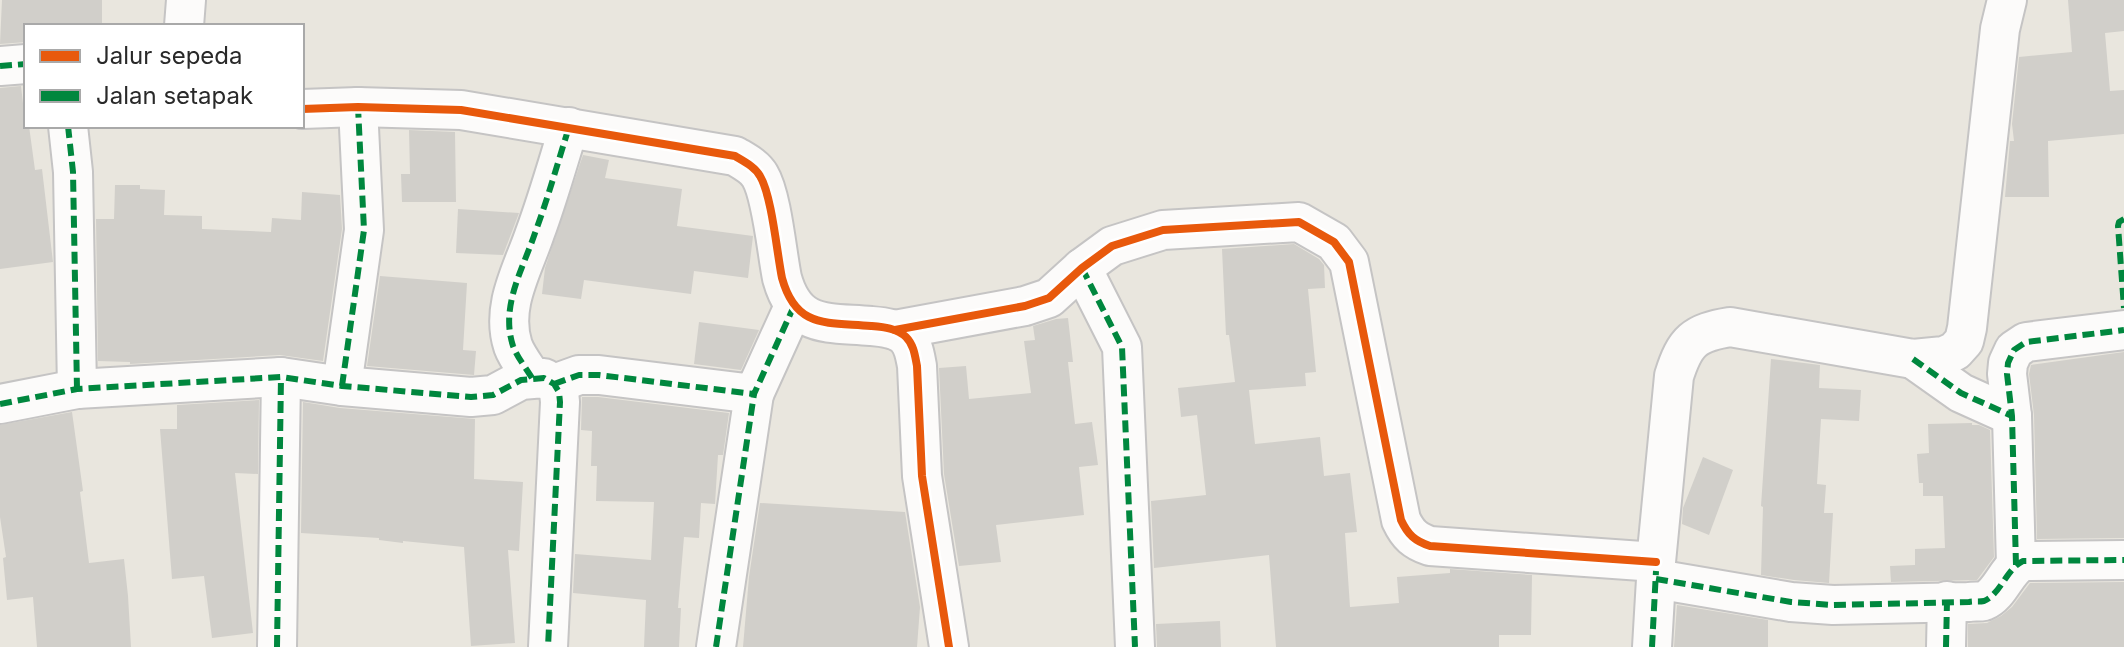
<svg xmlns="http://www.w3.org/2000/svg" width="2124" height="647" viewBox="0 0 2124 647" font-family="Inter,sans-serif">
	<rect width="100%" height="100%" fill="#e9e6de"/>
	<g fill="#d1cfca">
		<path d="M2 0H102V26H26V42L0 44Z"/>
		<path d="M2068 0H2124V31L2105 33 2110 91 2124 90V134L2048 141 2049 197H2005L2010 141H2014L2012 124 2019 57 2072 52Z"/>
		<path d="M21 86 24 112H26V126H29L35 170 42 169 53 262 0 269V88Z"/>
		<path d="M409 130 455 132 456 202H402L401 174H410Z"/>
		<path d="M583 155 609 160 605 178 682 189 677 226 753 236 748 278 694 271 691 294 584 280 581 299 542 294 545 268Z"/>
		<path d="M115 185H140V189L165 190 164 215 202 216V229L271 232 272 218 301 220 302 192 340 195 342 229 323 361 280 355 130 364V362L98 361 96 219H114Z"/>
		<path d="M458 209 519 213 503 255 456 253Z"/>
		<path d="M1294 244 1319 259 1324 265 1325 288 1308 289 1316 372 1305 373 1306 386 1249 390 1255 444 1320 437 1324 476 1350 473 1357 532 1345 533 1350 607 1399 603 1397 577 1450 573V569L1532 575 1531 635H1499V647H1276L1269 555 1154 568 1151 501 1206 495 1197 415 1181 417 1178 388 1235 382 1229 335H1226L1222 249Z"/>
		<path d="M380 276 467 283 463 350 476 351 474 375 367 366Z"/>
		<path d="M1068 318 1073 362H1068L1075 424 1092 422 1098 465 1079 467 1084 515 996 525 1001 562 959 566 944 474 939 368 966 366 969 399 1031 393 1024 341 1035 340 1033 326 1056 319Z"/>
		<path d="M699 322 759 330 741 370 694 364Z"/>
		<path d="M2124 352V538L2037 539 2034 415 2029 374 2031 365Z"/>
		<path d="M1771 359 1820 365 1819 388 1861 390 1859 421 1821 419 1817 484 1826 485 1824 513H1833L1829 583 1794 580 1761 575 1763 507 1761 506Z"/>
		<path d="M582 397H598L729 413 723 455H718L715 504 701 503 699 538 684 537 678 608H681L679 647H644L646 600 573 593 575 554 651 560 654 502 596 501 597 466H591L592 431 581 430Z"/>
		<path d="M259 400 258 474 235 473 253 633 212 638 204 576 172 579 160 429H177V405Z"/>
		<path d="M303 402 340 408 475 419 474 479 523 482 519 551 508 550 515 643 471 646 464 547 403 541V543L379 540V538L301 533Z"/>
		<path d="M72 412 83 491 80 492 89 563 124 559 128 596 131 647H37L33 597 7 600 3 558 6 557 0 517V425Z"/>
		<path d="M1972 423V425H1979L1990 430 1994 557 1977 580 1891 582 1890 566 1915 565V549L1945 548 1943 496H1923V483H1919L1917 454 1929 453 1928 424Z"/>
		<path d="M1703 457 1733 470 1709 535 1682 524 1683 508Z"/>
		<path d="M760 503 905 512 920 607 917 647H743L749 577Z"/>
		<path d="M2124 582V647H1968V624L1987 623 2001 616 2012 607 2030 583Z"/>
		<path d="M1677 605 1768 620V647H1674Z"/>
		<path d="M1220 621 1221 647H1157L1156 624Z"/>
	</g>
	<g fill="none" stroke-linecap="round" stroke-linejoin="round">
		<g stroke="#c5c4c4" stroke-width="42">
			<g id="minor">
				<path d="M184 26 186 0"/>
				<path d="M0 66 26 64"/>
				<path d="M302 109 358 107 461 110 735 156C745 162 755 167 760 176 772 196 777 254 782 278 796 329 827 322 871 326 883 327 897 328 906 337 914 345 915 356 917 366L922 476 949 647"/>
				<path d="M68 126 73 172 77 389"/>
				<path d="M1082 268 1122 347 1135 647"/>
				<path d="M895 330 1025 306 1049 298 1082 268 1112 246 1163 230 1299 222 1334 242 1349 262 1401 520C1408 535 1415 541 1430 546L1656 562"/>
				<path d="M1913 359 1961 393 2012 416"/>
				<path d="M532 378C526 368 517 357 513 346 500 306 523 269 535 233 548 198 558 162 569 127"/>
				<path d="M554 384 579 375H599L754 394 794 306"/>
				<path d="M342 386 364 230 358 107"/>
				<path d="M0 404 77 389 281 377 342 386 471 397 493 395 521 380 544 378 554 384 559 392 560 402 548 647"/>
				<path d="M2016 565 2012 416 2007 374 2008 363 2014 350 2026 342 2124 330"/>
				<path d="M1656 579 1791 602 1833 605 1969 602C1974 601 1979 602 1984 601 2001 594 2006 569 2023 561L2124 560"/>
				<path d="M277 647 281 377"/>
				<path d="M716 647 754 394"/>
				<path d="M1652 647 1656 579V562L1674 376C1685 341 1694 333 1730 327L1913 359 1944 356 1955 351 1964 341 1967 328 2000 29 2007 0"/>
				<path d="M1946 647 1947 601"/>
			</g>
		</g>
		<use href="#minor" stroke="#fcfbfa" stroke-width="38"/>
		<g stroke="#00873e" stroke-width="6" stroke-dasharray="12 6" stroke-linecap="butt">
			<path d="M0 66 26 64"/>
			<path d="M68 126 73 172 77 389"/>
			<path d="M2124 219 2119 222 2118 226 2124 308"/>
			<path d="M1082 268 1122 347 1135 647"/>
			<path d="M1913 359 1961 393 2012 416"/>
			<path d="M532 378C526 368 517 357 513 346 500 306 523 269 535 233 548 198 558 162 569 127"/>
			<path d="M554 384 579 375H599L754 394 794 306"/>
			<path d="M342 386 364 230 358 107"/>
			<path d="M0 404 77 389 281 377 342 386 471 397 493 395 521 380 544 378 554 384 559 392 560 402 548 647"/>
			<path d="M2016 565 2012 416 2007 374 2008 363 2014 350 2026 342 2124 330"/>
			<path d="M1656 579 1791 602 1833 605 1969 602C1974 601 1979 602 1984 601 2001 594 2006 569 2023 561L2124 560"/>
			<path d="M277 647 281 377"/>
			<path d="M716 647 754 394"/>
			<path d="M1652 647 1656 571"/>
			<path d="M1946 647 1947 601"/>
		</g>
		<g stroke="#fff" stroke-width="13">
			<g id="cycleway">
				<path d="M302 109 358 107 461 110 735 156C745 162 755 167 760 176 772 196 777 254 782 278 796 329 827 322 871 326 883 327 897 328 906 337 914 345 915 356 917 366L922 476 949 647"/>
				<path d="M895 330 1025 306 1049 298 1082 268 1112 246 1163 230 1299 222 1334 242 1349 262 1401 520C1408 535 1415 541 1430 546L1656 562"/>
			</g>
		</g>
		<use href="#cycleway" stroke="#e8590c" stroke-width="8"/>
	</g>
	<rect x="24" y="24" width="280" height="104" fill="#ffffff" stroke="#a9a9a9" stroke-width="2"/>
	<rect x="40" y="50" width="40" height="12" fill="#e8590c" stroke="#a9a9a9" stroke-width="2"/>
	<text x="96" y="64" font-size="24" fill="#292929">Jalur sepeda</text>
	<rect x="40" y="90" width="40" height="12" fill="#00873e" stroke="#a9a9a9" stroke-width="2"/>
	<text x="96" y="104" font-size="24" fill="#292929">Jalan setapak</text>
</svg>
